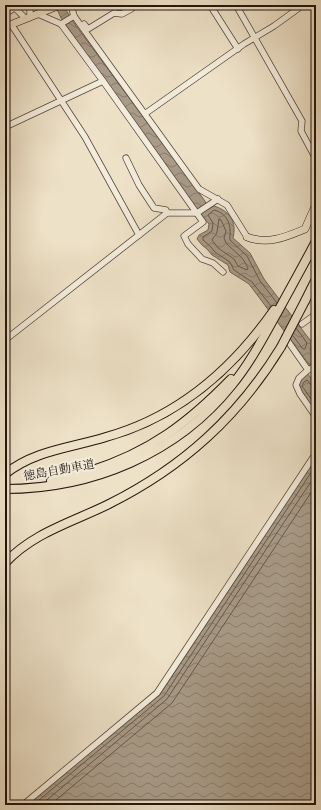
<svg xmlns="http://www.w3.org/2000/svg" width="321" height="810" viewBox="0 0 321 810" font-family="'Libre Caslon Text','Noto Serif JP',serif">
	<defs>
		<pattern id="water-waves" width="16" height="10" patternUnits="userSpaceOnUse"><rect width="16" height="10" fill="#a89b88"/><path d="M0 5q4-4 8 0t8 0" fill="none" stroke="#887d6e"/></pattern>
	</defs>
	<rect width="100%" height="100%" fill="#ede1c7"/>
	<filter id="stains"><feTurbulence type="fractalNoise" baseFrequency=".005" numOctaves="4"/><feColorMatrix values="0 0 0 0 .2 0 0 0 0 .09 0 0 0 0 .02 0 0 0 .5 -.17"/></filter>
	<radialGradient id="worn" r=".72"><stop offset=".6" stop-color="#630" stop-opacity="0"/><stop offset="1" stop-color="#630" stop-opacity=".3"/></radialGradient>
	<g fill="url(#water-waves)" stroke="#736557">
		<path d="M55 5H63L74 23 205 201 207 210 214 206C230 211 237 222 233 238L250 253 264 279 313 344 310 349 316 357V363L311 367 249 284 230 272 228 265 212 255 207 249 202 245 197 239 199 235 208 230 209 224 194 206 61 18Z"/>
		<path d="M307 373 316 384V413L298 387 301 379Z"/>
		<path d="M316 457V805H27L161 693Z"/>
	</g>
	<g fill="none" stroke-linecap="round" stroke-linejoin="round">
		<g stroke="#66584b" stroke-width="1">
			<path d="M219 219 221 220 226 231 224 238 226 243 243 259 248 268 247 270 238 266 234 259 218 248 212 240C213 237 216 236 217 232 218 228 218 223 219 219Z"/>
			<path d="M271 306 252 282 234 270 230 262 215 252 210 246 203 240V237L212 231 213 223 208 215 214 210C224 212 230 221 230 230 231 234 229 237 230 240L247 256 260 281 277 303"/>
			<path d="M293 336 303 349H305L307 343 296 328"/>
			<path d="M316 386H312L307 380 304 382 302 386 316 406"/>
			<path d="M33 805 164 696 316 465"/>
			<path d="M41 805 167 699 316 474"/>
			<path d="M50 805 172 703 316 485"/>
		</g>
		<path stroke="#736557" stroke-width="1.5" d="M5 18 9 15"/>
		<g stroke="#56473c" stroke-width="7">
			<g id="minor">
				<path d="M12 5 25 18"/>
				<path d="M71 5 74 16 199 189 227 205 247 237"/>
				<path d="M210 5 238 49"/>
				<path d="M236 5 302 121 301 131 316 159"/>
				<path d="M5 14 14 8"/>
				<path d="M38 14 61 24 103 81 203 222 184 236 188 244 202 259 213 263 223 272"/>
				<path d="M30 17V5"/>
				<path d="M11 24 85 137 139 235"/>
				<path d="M61 24 74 16"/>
				<path d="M84 24 88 29 114 13 122 14 131 9 136 5"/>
				<path d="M146 113 244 44 274 26 303 5"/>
				<path d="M5 127 103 81"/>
				<path d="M126 158 139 185 154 208 166 210 167 213"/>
				<path d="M302 324 316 314"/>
				<path d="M285 337 308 370 299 378 296 385 300 394 316 417"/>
				<path d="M5 340 167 213H197L218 199"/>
				<path d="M308 370 316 366"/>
				<path d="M23 805 157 693 316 453"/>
			</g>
		</g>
		<g stroke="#23140e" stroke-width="8">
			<g id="major">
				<path d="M5 27 60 5"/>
				<path d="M247 237C268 245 286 237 305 229L316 204"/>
			</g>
		</g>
		<g stroke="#23140e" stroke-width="10">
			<g id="highway">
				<path d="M305 301 316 279"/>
				<path d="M5 474C35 450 71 448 106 437 178 417 232 370 274 310"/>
				<path d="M51 481C64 479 77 475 90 471 150 452 188 423 231 379"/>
				<path d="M5 489C92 489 177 454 232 385 250 363 263 338 277 313 290 289 303 266 316 241"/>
				<path d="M5 563C34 532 73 522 109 504 183 467 238 417 281 347"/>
			</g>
		</g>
		<use href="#minor" stroke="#f3ecdb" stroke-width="5.5"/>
		<use href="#major" stroke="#ede1c7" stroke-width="7"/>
		<use href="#highway" stroke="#ede1c7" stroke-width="8"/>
		<g stroke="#23140e" stroke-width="10" stroke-linecap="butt">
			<path id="highway-bridge" d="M281 347 305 301"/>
		</g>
		<use href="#highway-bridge" stroke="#ede1c7" stroke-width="8"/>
	</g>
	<g text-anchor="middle" stroke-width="4" stroke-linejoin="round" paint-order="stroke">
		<g font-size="12" fill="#23140e" stroke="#f3ecdb">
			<text transform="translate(59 470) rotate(-10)" y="4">徳島自動車道</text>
		</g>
	</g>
	<rect width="321" height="810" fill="none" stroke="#ede1c7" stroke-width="20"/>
	<rect x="6" y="6" width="309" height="798" fill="none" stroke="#23140e" stroke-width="2"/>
	<rect x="10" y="10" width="301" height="790" fill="none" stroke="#23140e"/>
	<rect width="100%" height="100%" filter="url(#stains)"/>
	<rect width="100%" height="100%" fill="url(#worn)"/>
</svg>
